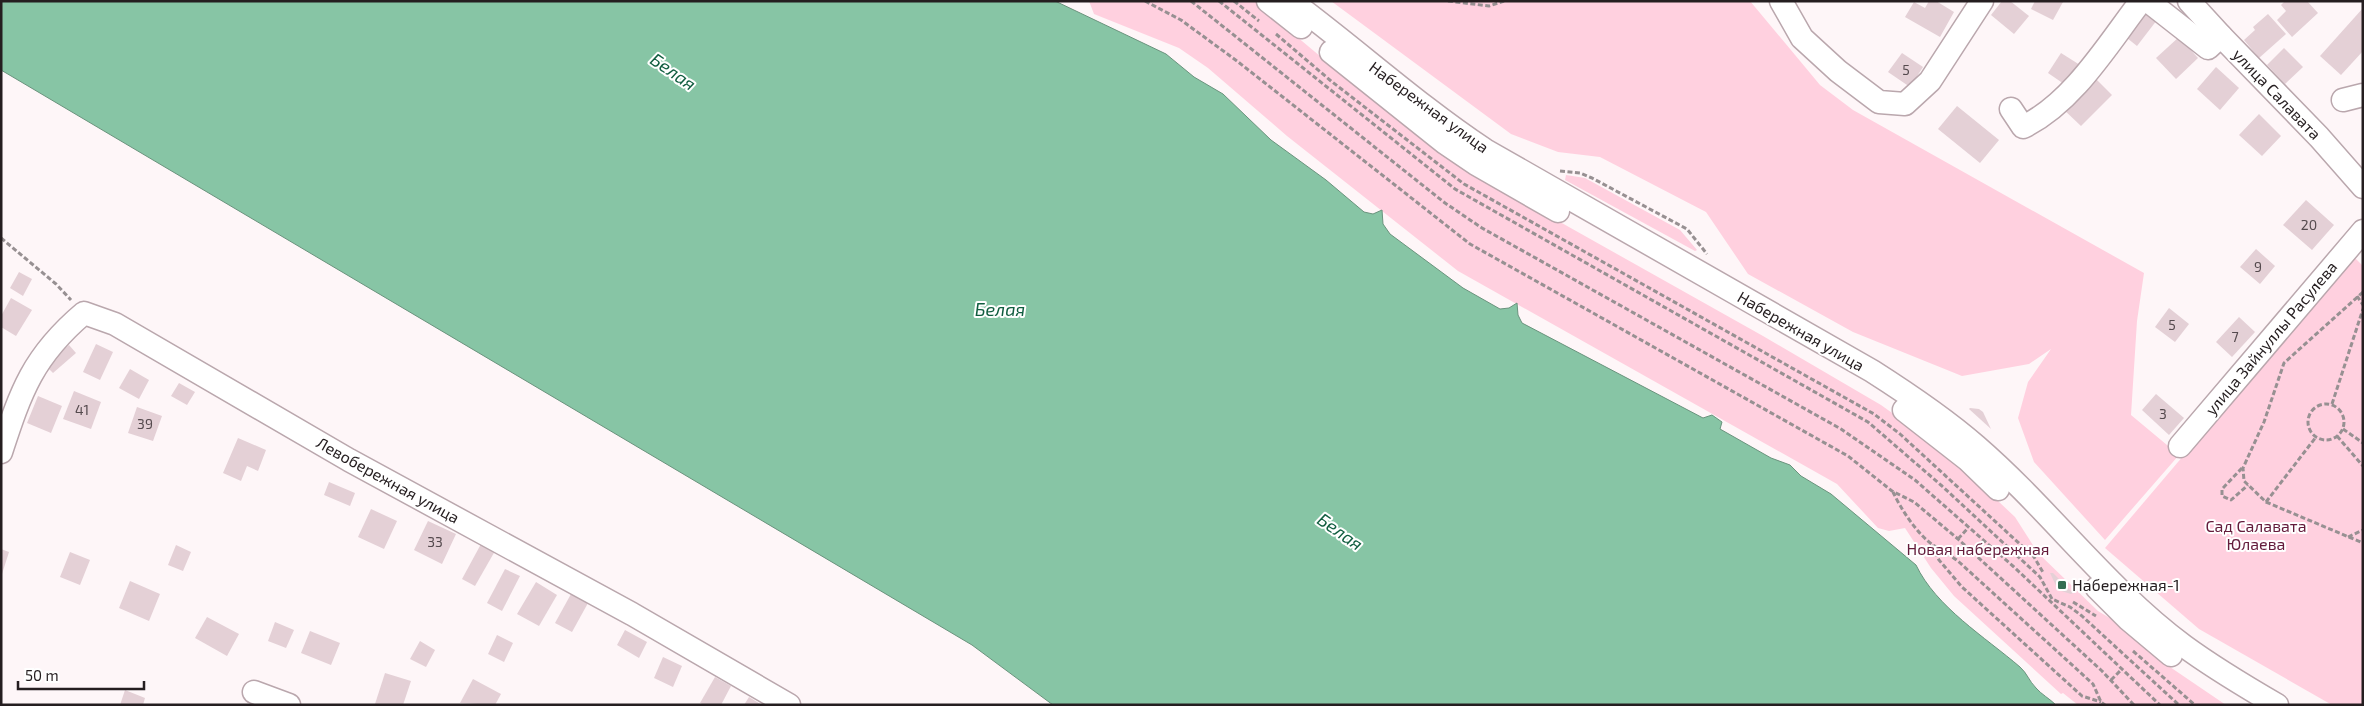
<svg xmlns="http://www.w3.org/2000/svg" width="2364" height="706" viewBox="0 0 2364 706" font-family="'Exo 2',sans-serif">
	<rect width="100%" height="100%" fill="#fef6f8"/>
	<g fill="#ffd0df">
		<path d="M1089 1H1254L1339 72 1471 172 1763 336 1881 405 1909 425 1962 467 2015 517 2038 553 2098 611 2123 626 2170 667 2226 705H2078L2063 693 2061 694 1954 596 1931 568 1905 528 1889 531 1878 528 1837 484 1458 271 1287 136 1208 68 1179 48 1094 14Z"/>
		<path d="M1331 1H1750L1820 85 1853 110 2144 273 2137 321 2131 415 2179 455 2105 540 2034 462 2018 418 2028 382 2051 349 2029 364 1962 376 1853 332 1748 274 1706 212 1600 157 1558 152 1511 134Z"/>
		<path d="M1566 175 1585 178 1680 230 1697 250 1695 251 1565 180Z"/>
		<path d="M2353 256 2363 266V705H2332L2199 629 2105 548Z"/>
	</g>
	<path fill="#87c5a5" stroke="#6a937d" d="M1 1H1055L1166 54 1194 77 1223 94 1271 140 1326 180 1364 212 1373 214 1382 210 1383 224 1390 234 1463 288 1500 309 1509 308 1517 303 1518 315 1522 323 1703 418 1712 415 1722 422 1720 429 1771 458 1790 465 1801 476 1831 494 1916 565C1936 607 1985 637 2020 667 2027 673 2029 681 2036 688 2041 694 2050 699 2056 705H1053L972 645 1 70Z"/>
	<g fill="#e4d0d6">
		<path d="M1929 1H1936L1954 12 1940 37 1905 17 1914 2 1925 8Z"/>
		<path d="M2002 1H2010L2029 16 2014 34 1991 15Z"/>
		<path d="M2035 1H2061L2063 2 2053 20 2031 9Z"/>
		<path d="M2285 1H2307L2318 13 2292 37 2277 20 2286 11 2281 5Z"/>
		<path d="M2142 8 2157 20 2137 46 2122 34Z"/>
		<path d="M2363 8V51L2341 75 2320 56Z"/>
		<path d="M2268 14 2286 34 2259 58 2244 40 2255 30 2253 27Z"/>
		<path d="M2179 37 2198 58 2176 79 2156 58Z"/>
		<path d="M2284 48 2303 67 2285 84 2267 65Z"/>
		<path d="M1902 53 1923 67 1910 87 1888 72Z"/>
		<path d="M2061 53 2080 65 2067 86 2048 73Z"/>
		<path d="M2216 67 2239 88 2220 110 2197 89Z"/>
		<path d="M2092 75 2112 95 2081 126 2061 107Z"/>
		<path d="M1957 106 1999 140 1980 163 1938 129Z"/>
		<path d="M2259 114 2281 136 2262 156 2239 135Z"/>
		<path d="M2306 200 2334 225 2312 250 2283 225Z"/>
		<path d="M2256 249 2275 266 2260 284 2240 267Z"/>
		<path d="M19 272 32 279 23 296 10 288Z"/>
		<path d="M11 298 32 310 16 336 1 327V316Z"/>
		<path d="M2169 308 2189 324 2175 342 2155 327Z"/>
		<path d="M2239 317 2255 332 2232 357 2216 342Z"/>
		<path d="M96 344 113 352 100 380 83 372Z"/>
		<path d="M69 345 76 353 53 373 45 365Z"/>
		<path d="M130 369 149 380 139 399 119 388Z"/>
		<path d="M179 383 195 392 187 405 171 396Z"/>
		<path d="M74 391 101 402 91 429 63 419Z"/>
		<path d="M2156 394 2184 418 2169 435 2142 410Z"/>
		<path d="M38 396 62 406 51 433 27 423Z"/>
		<path d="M137 407 162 416 153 441 128 433Z"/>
		<path d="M1970 408 1979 409 1983 412 1991 429 1969 409Z"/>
		<path d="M238 438 266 450 258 471 247 466 241 481 223 473Z"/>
		<path d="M329 482 355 493 350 506 324 495Z"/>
		<path d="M371 509 397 521 384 549 358 537Z"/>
		<path d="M428 521 456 534 442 564 414 550Z"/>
		<path d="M481 544 495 551 475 586 462 579Z"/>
		<path d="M176 545 191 552 183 571 168 565Z"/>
		<path d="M1 549 9 552 2 574H1Z"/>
		<path d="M70 552 90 560 80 585 60 577Z"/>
		<path d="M505 569 520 576 502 611 487 603Z"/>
		<path d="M2050 573H2053L2073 593 2071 594 2058 590Z"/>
		<path d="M130 581 160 594 149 621 119 608Z"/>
		<path d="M536 582 557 595 539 626 517 614Z"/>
		<path d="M571 594 588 603 572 632 555 623Z"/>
		<path d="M207 617 239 634 227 656 195 638Z"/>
		<path d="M275 622 294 630 286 648 268 641Z"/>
		<path d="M625 630 647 642 639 658 617 645Z"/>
		<path d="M310 631 340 643 331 665 301 653Z"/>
		<path d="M497 635 513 643 504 662 488 654Z"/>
		<path d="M420 641 435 650 426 667 410 659Z"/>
		<path d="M663 657 682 666 673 687 654 678Z"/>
		<path d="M385 673 411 681 403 705 375 704Z"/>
		<path d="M715 677 731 686 721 705H704L700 703Z"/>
		<path d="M473 679 501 694 495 705 460 703Z"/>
		<path d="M125 690 145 698 143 705H120Z"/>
		<path d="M749 697 762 705H744Z"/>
	</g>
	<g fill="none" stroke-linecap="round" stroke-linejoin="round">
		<g stroke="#baa7ad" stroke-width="25">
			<g id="minor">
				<path d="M1268 1 1301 27"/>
				<path d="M1291 1C1357 50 1417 105 1485 150L1872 371C1908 394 1944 418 1976 446 2049 509 2107 589 2184 646 2214 668 2246 687 2277 705"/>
				<path d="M1781 1 1802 38 1838 71 1879 102 1905 104 1930 81 1982 1"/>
				<path d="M2148 1 2208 48 2221 36"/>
				<path d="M2189 1 2221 36 2319 137 2363 187"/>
				<path d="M1331 52 1445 143 1476 164 1558 211"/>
				<path d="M2343 100 2363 95"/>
				<path d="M2011 109 2023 127C2073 103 2108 44 2141 1"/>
				<path d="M1904 410 1968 460 1998 489"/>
				<path d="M2180 446 2363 231"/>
				<path d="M1 452C21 391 33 356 84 313L115 324 349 460 632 614 789 705"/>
				<path d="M2097 588 2128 619 2171 655"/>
				<path d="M254 692 289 705"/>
			</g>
		</g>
		<g stroke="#979092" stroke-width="3" stroke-dasharray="5 2.5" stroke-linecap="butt">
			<path d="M1145 1 1181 20 1237 61 1470 244 1848 456 1892 491 1914 502 1958 539 2102 671 2134 705"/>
			<path d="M1191 1 1445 203 1482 228 1841 429 1915 480 2014 567 2160 705"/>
			<path d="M1219 1 1455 189 1868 422 1942 486 2040 577 2052 599 2070 607 2082 616 2179 705"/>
			<path d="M1234 1 1259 21"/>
			<path d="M1448 1 1489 6 1504 1"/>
			<path d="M1276 34 1331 81 1464 184 1874 414 1900 434 2034 557 2044 574"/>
			<path d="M1560 171 1580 173 1592 178 1687 229 1707 254"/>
			<path d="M1 238 56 284 71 300"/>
			<path d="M2363 292 2284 363 2264 422 2243 468 2244 481 2266 502 2363 543"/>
			<path d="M2357 296 2363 305"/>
			<circle cx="2326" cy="422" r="18"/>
			<path d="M2332 404 2363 309"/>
			<path d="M2343 429 2363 443"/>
			<path d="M2337 436 2363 466"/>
			<path d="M2242 468 2222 489V496L2231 500 2248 485"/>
			<path d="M1893 492C1901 509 1917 534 1933 545 1941 551 1951 555 1959 562L2093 684 2101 702 2105 705"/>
			<path d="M2266 502 2316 437"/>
			<path d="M2348 537 2363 530"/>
			<path d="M1958 539 1968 528"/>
			<path d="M1932 545 1939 560 1962 587 2082 696 2101 702"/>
			<path d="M2073 602 2096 616"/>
			<path d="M2133 651 2195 705"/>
			<path d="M2111 680 2122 669"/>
		</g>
		<use href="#minor" stroke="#fff" stroke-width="22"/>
	</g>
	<rect fill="#356c52" stroke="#fff" stroke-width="2" x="2057" y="580" width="10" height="10" rx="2.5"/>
	<g text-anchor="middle" stroke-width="4" stroke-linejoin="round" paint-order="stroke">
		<g font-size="14" fill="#554a4e">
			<text x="1906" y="75">5</text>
			<text x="2309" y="230">20</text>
			<text x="2258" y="272">9</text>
			<text x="2172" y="330">5</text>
			<text x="2235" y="342">7</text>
			<text x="82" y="415">41</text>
			<text x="2163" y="419">3</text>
			<text x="145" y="429">39</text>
			<text x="435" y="547">33</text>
		</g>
		<g font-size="16" fill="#251e20" stroke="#fff">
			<text transform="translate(2277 94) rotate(46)" y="6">улица Салавата</text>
			<text transform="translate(1429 107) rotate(36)" y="6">Набережная улица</text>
			<text transform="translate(1801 331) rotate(30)" y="6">Набережная улица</text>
			<text transform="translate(2271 338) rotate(-50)" y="6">улица Зайнуллы Расулева</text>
			<text transform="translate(388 480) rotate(29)" y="6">Левобережная улица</text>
		</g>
		<g font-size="16" fill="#641c3c" stroke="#fff">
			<text x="2256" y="532">Сад Салавата<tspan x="2256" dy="18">Юлаева</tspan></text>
			<text x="1978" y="555">Новая набережная</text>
		</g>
		<g font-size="16" fill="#251e20" stroke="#fff" text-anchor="start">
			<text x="2072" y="591">Набережная-1</text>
		</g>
		<g font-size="18" font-style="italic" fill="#105d3f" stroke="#fff">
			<text transform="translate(673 72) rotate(35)" y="6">Белая</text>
			<text x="1000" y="316">Белая</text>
			<text transform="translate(1340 532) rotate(35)" y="6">Белая</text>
		</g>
	</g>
	<rect width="2364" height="706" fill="none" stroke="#251e20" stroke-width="5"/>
	<path d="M18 681v8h126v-8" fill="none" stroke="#251e20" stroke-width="2.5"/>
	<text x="25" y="681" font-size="15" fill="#251e20" stroke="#ffffff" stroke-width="4" paint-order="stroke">50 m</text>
</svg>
